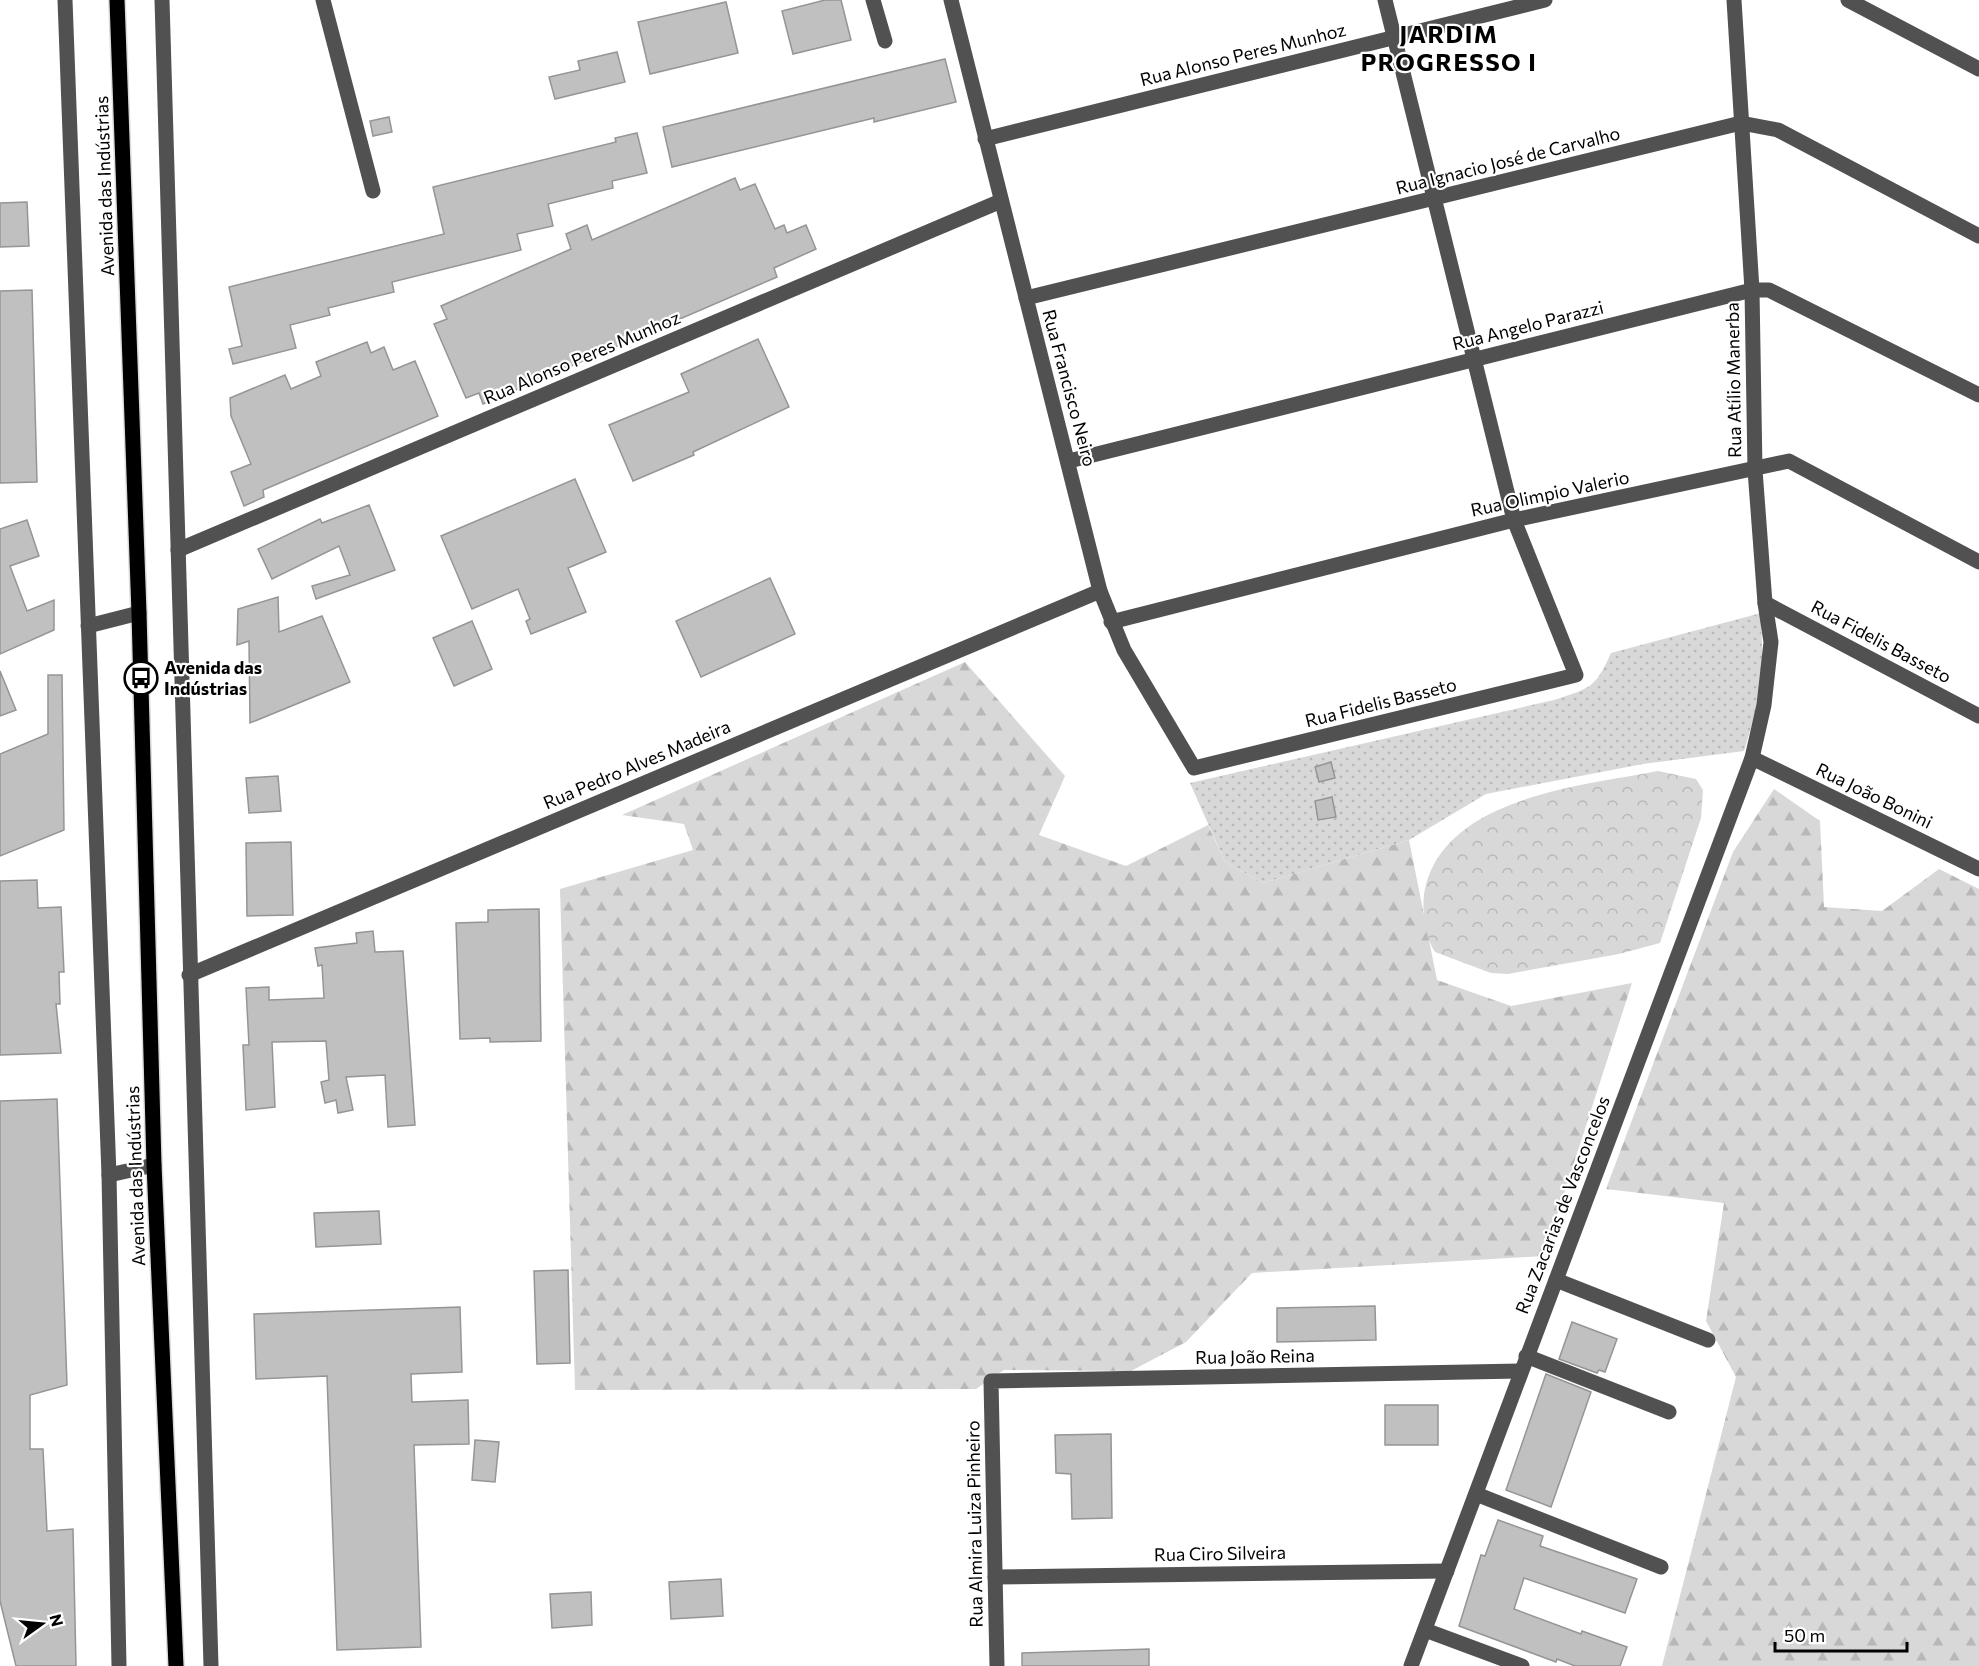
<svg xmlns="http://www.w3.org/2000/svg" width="1979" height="1666" viewBox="0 0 1979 1666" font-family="Commissioner,sans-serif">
	<defs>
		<pattern id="grass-dots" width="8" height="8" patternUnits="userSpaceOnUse" patternTransform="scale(1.5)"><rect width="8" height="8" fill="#d8d8d8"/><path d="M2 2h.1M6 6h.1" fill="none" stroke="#b8b8b8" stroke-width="1.8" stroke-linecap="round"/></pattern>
		<pattern id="forest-firs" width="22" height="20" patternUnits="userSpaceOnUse" patternTransform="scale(1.5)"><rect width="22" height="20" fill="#d8d8d8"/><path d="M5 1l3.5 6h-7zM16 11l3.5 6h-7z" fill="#b8b8b8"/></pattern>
		<pattern id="park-crowns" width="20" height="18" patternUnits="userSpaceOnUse" patternTransform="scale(1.5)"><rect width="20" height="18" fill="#d8d8d8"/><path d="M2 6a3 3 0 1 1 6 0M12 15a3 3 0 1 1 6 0" fill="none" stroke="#b8b8b8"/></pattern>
	</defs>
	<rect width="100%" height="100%" fill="#fff"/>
	<path fill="url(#grass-dots)" d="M1761 613 1763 686 1744 751 1643 764 1486 794 1409 840 1263 883 1225 862 1190 783 1554 700C1590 688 1595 689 1611 653Z"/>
	<g fill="url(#forest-firs)">
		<path d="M965 662 1065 776 1039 835 1126 866 1208 825 1225 862 1263 883 1409 840 1437 980 1511 1006 1632 983 1544 1256 1252 1273 1186 1342 1131 1371 1004 1370 976 1389 575 1390 560 889 693 850 684 824 622 815Z"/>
		<path d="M1774 789 1820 821 1824 907 1882 911 1939 869 1979 889V1666H1662L1736 1377 1706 1321 1724 1203 1606 1189 1733 852Z"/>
	</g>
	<path fill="url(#park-crowns)" d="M1658 771 1696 779 1703 790 1701 818 1660 943 1619 954 1508 974 1491 973 1435 952C1425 937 1422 911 1424 894 1440 797 1582 786 1658 771Z"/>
	<g fill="#c0c0c0" stroke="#959595" stroke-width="1.5">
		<path d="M825 0H841L851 40 793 54 782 11Z"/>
		<path d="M726 2 738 53 650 74 638 22Z"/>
		<path d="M617 52 625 82 555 99 549 77 580 70 578 61Z"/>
		<path d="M945 59 956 102 874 122V118L672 167 663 127Z"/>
		<path d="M389 117 392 132 373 136 370 121Z"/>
		<path d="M637 133 647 173 612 181 613 188 548 204 553 226 517 234 521 250 392 282 394 292 328 308 330 315 290 325 296 348 233 364 229 349 242 346 229 287 444 234 433 187 616 142 615 138Z"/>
		<path d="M735 178 740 190 755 184 775 229 784 225 787 233 806 225 816 249 774 268 777 277 483 404 479 393 466 398 434 324 447 319 441 306 571 249 566 234 587 225 592 240Z"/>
		<path d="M27 202 29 246 0 247V203Z"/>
		<path d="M32 290 37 482 0 483V291Z"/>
		<path d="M758 339 789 407 693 452 694 455 633 481 609 425 689 392 681 374Z"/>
		<path d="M367 342 371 353 384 347 393 370 415 361 438 416 263 490 264 497 244 506 231 472 251 464 231 416 230 398 285 375 291 389 321 376 316 362Z"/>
		<path d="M575 479 606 552 568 568 586 612 531 634 526 621 530 619 518 589 472 609 441 536Z"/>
		<path d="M369 505 395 570 316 599 312 586 350 575 339 546 272 579 258 549 320 519 322 523Z"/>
		<path d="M27 520 39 556 10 566 27 611 54 600V630L0 654V529Z"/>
		<path d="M770 578 795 634 701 677 676 621Z"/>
		<path d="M278 597 279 632 322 616 350 682 250 723 249 641 237 645 238 609Z"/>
		<path d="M472 621 492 669 454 686 433 638Z"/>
		<path d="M0 671 16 710 0 716Z"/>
		<path d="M48 675H62L64 830 0 856V754L48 734Z"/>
		<path d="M1331 762 1335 778 1319 782 1315 767Z"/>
		<path d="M278 776 281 811 249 813 246 778Z"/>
		<path d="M1332 797 1336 817 1318 820 1315 801Z"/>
		<path d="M291 842 293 915 247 916 246 843Z"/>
		<path d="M37 880 38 908 61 907 64 972H59L60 1004H56L61 1053 0 1055V881Z"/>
		<path d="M539 909 541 1041 490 1042V1038L460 1039 456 923 488 922V910Z"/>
		<path d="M373 931 375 952 403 951 415 1125 388 1127 385 1075 346 1077 353 1110 338 1113 336 1100 325 1103 321 1082 329 1080 326 1041 272 1042 275 1107 246 1110 243 1045H249L246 988 269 987V1000L324 998 322 965 318 966 315 948 357 943 356 933Z"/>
		<path d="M57 1099 67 1385 30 1395V1449H43L47 1531 73 1529 76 1666H16L0 1601V1101Z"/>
		<path d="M379 1211 381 1244 316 1247 314 1213Z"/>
		<path d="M568 1270 570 1363 537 1364 534 1271Z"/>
		<path d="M1375 1306 1376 1340 1277 1342V1308Z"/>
		<path d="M460 1307 462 1372 411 1374 412 1402 468 1400 469 1444 414 1445 421 1647 337 1650 327 1376 256 1379 254 1314Z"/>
		<path d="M1572 1322 1617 1339 1605 1372 1599 1370 1597 1373 1559 1359Z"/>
		<path d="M1546 1374 1591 1392 1551 1507 1506 1490Z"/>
		<rect x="1385" y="1405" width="53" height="40"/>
		<path d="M1111 1434 1112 1518 1072 1519 1071 1474 1056 1473 1055 1435Z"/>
		<path d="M475 1440 499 1442 495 1482 472 1480Z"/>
		<path d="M1498 1520 1543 1536 1540 1546 1637 1579 1625 1613 1524 1578 1514 1609 1581 1634 1582 1631 1627 1647 1620 1666H1575L1557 1659 1556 1662 1459 1626 1481 1555 1485 1556Z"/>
		<path d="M721 1579 723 1616 671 1619 669 1582Z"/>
		<path d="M591 1592 592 1625 552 1628 550 1594Z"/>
		<path d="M1149 1649V1666H1022V1653Z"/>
	</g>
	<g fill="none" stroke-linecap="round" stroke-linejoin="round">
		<g stroke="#dbdbdb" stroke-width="18">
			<path id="major" d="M117 0 139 613 154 1165 176 1666"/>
		</g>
		<g stroke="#515151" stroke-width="15">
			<path d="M65 0 109 1175 119 1666"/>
			<path d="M162 0 211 1666"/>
			<path d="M323 0 373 191"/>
			<path d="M873 0 885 41"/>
			<path d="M951 0 1100 591 1124 650 1194 768 1576 675 1514 520 1385 0"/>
			<path d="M1848 0 1979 69"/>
			<path d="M985 139 1545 0"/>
			<path d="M1026 298 1741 123 1778 130 1979 236"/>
			<path d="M1069 461 1752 290H1769L1979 395"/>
			<path d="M178 550 1001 201"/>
			<path d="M1765 603 1979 716"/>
			<path d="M1111 622 1514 520 1789 461 1979 562"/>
			<path d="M88 626 139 613"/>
			<path d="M1752 758 1979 869"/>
			<path d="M189 975 1100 591"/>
			<path d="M109 1175 154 1165"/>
			<path d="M1556 1280 1708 1340"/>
			<path d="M1526 1356 1669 1412"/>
			<path d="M1476 1494 1661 1567"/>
			<path d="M995 1577 1447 1571"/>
			<path d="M1425 1630 1522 1666"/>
			<path d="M997 1666 991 1381 1520 1371"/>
			<path d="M1411 1666 1752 758 1764 705 1771 642 1765 603 1755 470 1752 290 1734 0"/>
		</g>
		<use href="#major" stroke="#000" stroke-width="15"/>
	</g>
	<defs>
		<g id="bus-ring" transform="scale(1.725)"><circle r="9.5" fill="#fff" stroke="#000" stroke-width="1.5"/><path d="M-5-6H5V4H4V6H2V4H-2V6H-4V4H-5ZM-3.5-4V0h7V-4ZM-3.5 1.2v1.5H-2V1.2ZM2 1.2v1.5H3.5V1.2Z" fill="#000"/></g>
	</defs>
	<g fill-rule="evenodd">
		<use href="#bus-ring" x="141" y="678"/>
	</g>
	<g text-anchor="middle" stroke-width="4.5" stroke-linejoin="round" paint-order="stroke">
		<g font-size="18" fill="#000" stroke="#fff">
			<text transform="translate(1243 55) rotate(-14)" y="6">Rua Alonso Peres Munhoz</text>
			<text transform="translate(1508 161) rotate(-14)" y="6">Rua Ignacio José de Carvalho</text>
			<text transform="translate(105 186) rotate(-92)" y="6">Avenida das Indústrias</text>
			<text transform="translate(1528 326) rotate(-14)" y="6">Rua Angelo Parazzi</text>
			<text transform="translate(582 358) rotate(-23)" y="6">Rua Alonso Peres Munhoz</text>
			<text transform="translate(1734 380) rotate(-91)" y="6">Rua Atílio Manerba</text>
			<text transform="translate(1069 388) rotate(75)" y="6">Rua Francisco Neiro</text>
			<text transform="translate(1550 494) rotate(-12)" y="6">Rua Olimpio Valerio</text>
			<text transform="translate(1881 642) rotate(28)" y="6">Rua Fidelis Basseto</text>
			<text transform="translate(1381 703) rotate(-14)" y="6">Rua Fidelis Basseto</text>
			<text transform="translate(637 765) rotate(-23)" y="6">Rua Pedro Alves Madeira</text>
			<text transform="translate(1874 796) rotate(26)" y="6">Rua João Bonini</text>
			<text transform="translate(136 1176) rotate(-92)" y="6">Avenida das Indústrias</text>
			<text transform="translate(1563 1205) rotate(-69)" y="6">Rua Zacarias de Vasconcelos</text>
			<text transform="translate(1255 1357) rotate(-1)" y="6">Rua João Reina</text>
			<text transform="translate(975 1524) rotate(-91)" y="6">Rua Almira Luiza Pinheiro</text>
			<text transform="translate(1220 1554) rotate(-1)" y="6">Rua Ciro Silveira</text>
		</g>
		<g font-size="18" font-weight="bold" fill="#000" stroke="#fff" text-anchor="start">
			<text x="164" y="674">Avenida das<tspan x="164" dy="21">Indústrias</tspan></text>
		</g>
		<g font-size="24" font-weight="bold" letter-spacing="1.5" fill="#000" stroke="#fff">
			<text x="1449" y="43">JARDIM<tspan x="1449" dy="28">PROGRESSO I</tspan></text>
		</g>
	</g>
	<g transform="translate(42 1624) rotate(75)" stroke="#ffffff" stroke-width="4.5" paint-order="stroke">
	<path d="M0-4.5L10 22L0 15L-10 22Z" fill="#000000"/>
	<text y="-9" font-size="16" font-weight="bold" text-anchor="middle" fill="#000000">N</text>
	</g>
	<path d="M1775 1642v9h132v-9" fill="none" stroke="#000000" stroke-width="3"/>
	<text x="1784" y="1642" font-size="18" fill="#000000" stroke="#ffffff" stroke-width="4.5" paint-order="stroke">50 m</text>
</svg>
